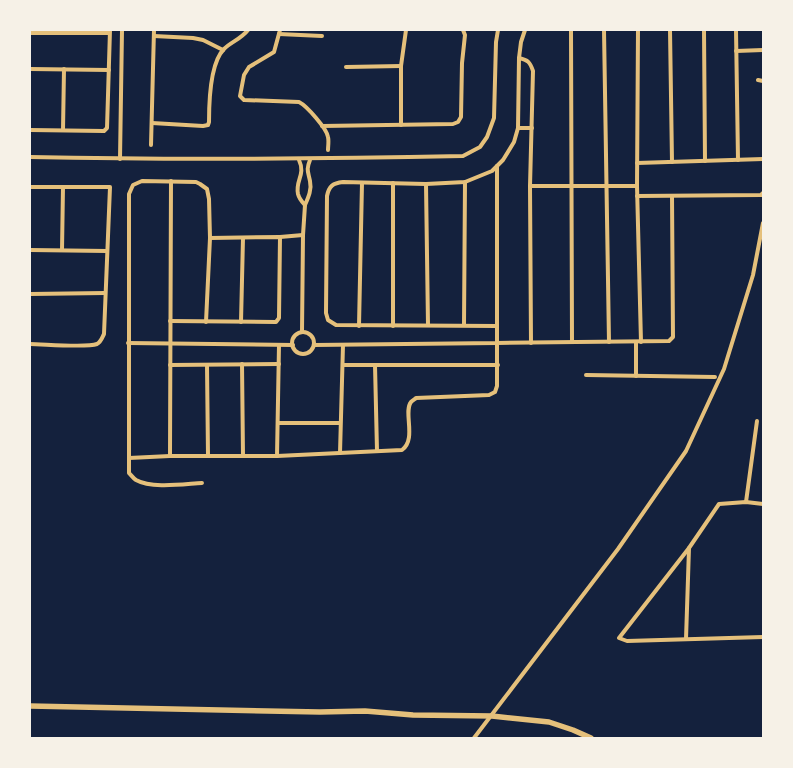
<svg xmlns="http://www.w3.org/2000/svg" width="793" height="768" viewBox="0 0 793 768" font-family="'Times New Roman',serif">
	<rect width="100%" height="100%" fill="#14213d"/>
	<g fill="none" stroke-linecap="round" stroke-linejoin="round">
		<g stroke="#e5c07b" stroke-width="4">
			<path d="M280 30 274 52 249 67 244 75 240 96 244 100 299 102C307 106 327 129 328 137 329 141 328 146 328 150"/>
			<path d="M571 30 572 342"/>
			<path d="M604 30 609 342"/>
			<path d="M638 30 637 186 641 342"/>
			<path d="M670 30 672 162"/>
			<path d="M704 30 705 161"/>
			<path d="M736 30 738 160"/>
			<path d="M30 33H109"/>
			<path d="M279 34 322 36"/>
			<path d="M154 36 193 38 203 40 223 50"/>
			<path d="M736 51 763 50"/>
			<path d="M519 58C528 60 530 62 533 71L530 186 531 343"/>
			<path d="M346 67 401 66"/>
			<path d="M30 69 109 70"/>
			<path d="M758 80 763 81"/>
			<path d="M152 123 203 126 208 125 209 122C209 104 210 63 224 49 231 42 241 39 248 30"/>
			<path d="M401 125V66L406 30"/>
			<path d="M322 126 453 124 458 122 461 117 462 63 465 35 463 30"/>
			<path d="M518 128H532"/>
			<path d="M30 130 104 131 107 128 110 30"/>
			<path d="M63 130 64 69"/>
			<path d="M151 145 154 30"/>
			<path d="M30 157C174 160 319 159 463 156L480 147 487 137 494 118 496 42 498 30"/>
			<path d="M120 159 122 30"/>
			<path d="M299 160C306 175 295 180 298 194 299 198 302 202 305 205 308 198 312 190 310 181 308 171 306 170 310 160"/>
			<path d="M637 163 763 159"/>
			<path d="M497 166V326"/>
			<path d="M426 184 428 325"/>
			<path d="M530 186H637"/>
			<path d="M30 187H110L104 334C102 338 101 342 97 344 86 348 43 344 30 344"/>
			<path d="M637 196 761 195 763 193"/>
			<path d="M303 235 305 205"/>
			<path d="M280 237 303 235 302 332"/>
			<path d="M30 250 107 251"/>
			<path d="M62 250 63 187"/>
			<path d="M30 294 105 293"/>
			<path d="M170 321 276 322 279 318 280 237 210 238"/>
			<path d="M241 322 243 238"/>
			<path d="M464 325 465 182"/>
			<path d="M359 326 362 183"/>
			<path d="M393 326V183"/>
			<circle cx="303" cy="343" r="11"/>
			<path d="M128 343 293 345"/>
			<path d="M314 345 497 343V326L336 325 328 320 326 313 327 196C329 186 333 183 343 182L426 184 465 182 492 171 503 160 514 142 518 128 519 58 521 42 525 30"/>
			<path d="M242 364 243 456"/>
			<path d="M170 365 279 364"/>
			<path d="M207 365 208 456"/>
			<path d="M343 365H498"/>
			<path d="M375 365 377 451"/>
			<path d="M586 375 715 377"/>
			<path d="M636 376V342"/>
			<path d="M278 423H340"/>
			<path d="M340 453 343 345"/>
			<path d="M170 456 171 181"/>
			<path d="M277 456 279 345"/>
			<path d="M129 458 170 456H277L402 450C417 439 403 412 411 402 413 400 415 399 416 398L489 395 495 392 497 386V343L669 341 673 337 672 196"/>
			<path d="M202 483C184 484 152 489 136 480 133 478 131 475 129 473V194L133 185 142 181 196 182 200 184 207 189 209 199 210 238 206 322"/>
			<path d="M746 502 757 421"/>
			<path d="M763 504 746 502 719 504 689 548 619 638 627 641 763 637"/>
			<path d="M686 639 689 548"/>
			<path d="M474 738 618 549 686 451 724 369 753 275 763 223"/>
		</g>
		<path stroke="#e5c07b" stroke-width="5.5" d="M30 706 320 712 365 711 413 715 492 716 549 722 573 730 591 738"/>
	</g>
	<rect width="793" height="768" fill="none" stroke="#f6f1e7" stroke-width="62"/>
</svg>
